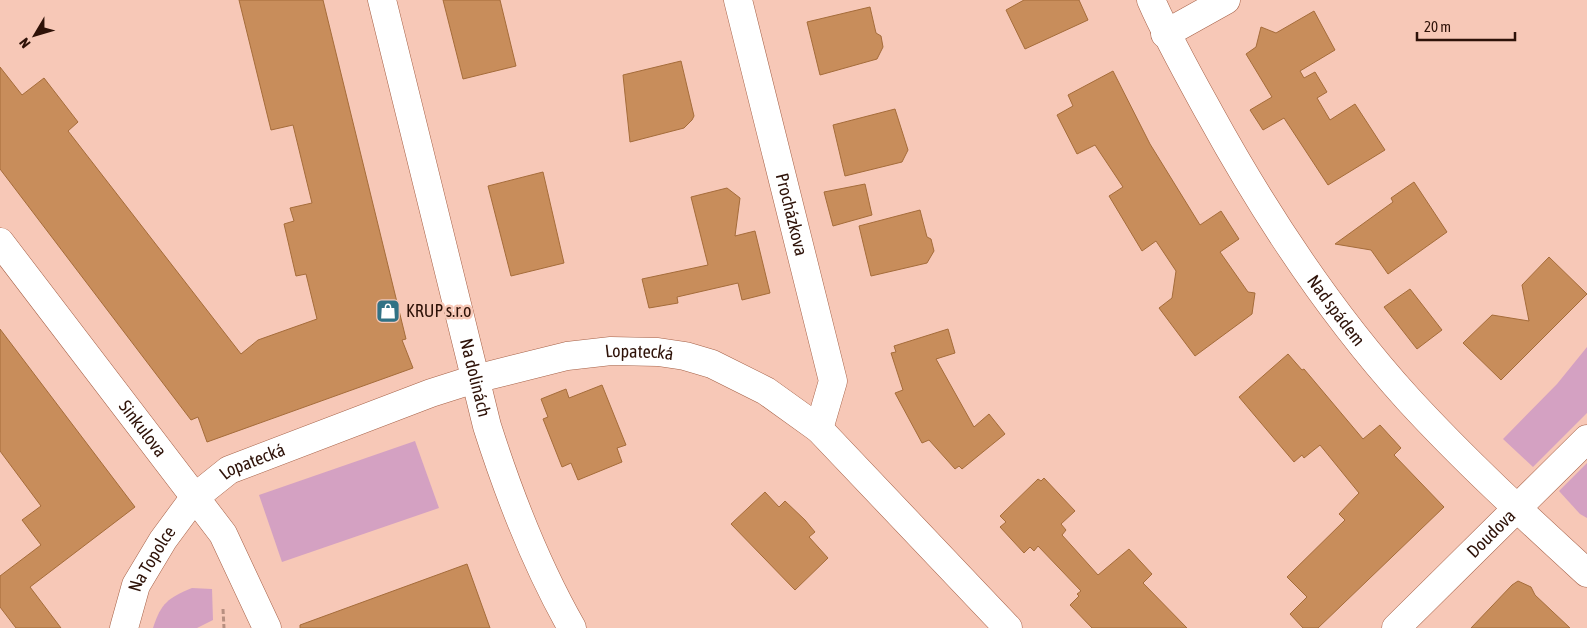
<svg xmlns="http://www.w3.org/2000/svg" width="1587" height="628" viewBox="0 0 1587 628" font-family="'Asap Condensed',sans-serif">
	<rect width="100%" height="100%" fill="#f7c8b7"/>
	<g fill="#d4a1c2">
		<path d="M1587 347V413L1533 467 1503 439 1557 384Z"/>
		<path d="M415 441 439 508 282 562 259 495Z"/>
		<path d="M1587 463V518L1580 514 1559 491Z"/>
		<path d="M192 588 212 589 213 620 197 628H153C161 603 168 598 192 588Z"/>
	</g>
	<g fill="#c88d5b" stroke="#a56c3a">
		<path d="M239 0H323L406 339 402 340 413 368 207 442 198 417 191 420 0 169V67L22 95 44 78 78 122 68 131 241 354 258 340 317 319 306 274 296 276 284 224 294 221 290 208 312 203 293 125 271 130Z"/>
		<path d="M443 0H500L516 66 463 79Z"/>
		<path d="M1024 0H1079L1088 20 1025 49 1006 10Z"/>
		<path d="M870 7 876 33 881 36 883 47 877 59 820 75 807 22Z"/>
		<path d="M1314 11 1335 50 1300 71 1304 78 1315 72 1327 92 1317 98 1330 120 1355 104 1385 150 1328 185 1284 118 1263 130 1250 110 1272 97 1246 54 1256 47 1261 27 1276 33Z"/>
		<path d="M681 61 694 116 692 120 684 128 630 142 623 75Z"/>
		<path d="M1113 71 1150 144 1200 225 1221 211 1239 239 1220 252 1248 292 1255 293 1252 314 1195 356 1159 308 1172 298 1176 271 1156 241 1142 251 1109 196 1123 187 1095 145 1077 154 1057 115 1073 106 1068 95Z"/>
		<path d="M895 109 908 150 902 162 845 176 833 125Z"/>
		<path d="M543 172 564 263 511 276 488 186Z"/>
		<path d="M1414 182 1447 232 1388 274 1371 250 1335 244 1393 202 1391 198Z"/>
		<path d="M865 184 872 215 833 226 824 192Z"/>
		<path d="M727 188 740 198 735 236 755 231 770 293 742 300 738 283 677 297 678 303 649 308 642 279 708 265 691 197Z"/>
		<path d="M920 210 927 237 931 239 934 251 927 263 871 276 859 226Z"/>
		<path d="M1549 257 1587 294 1501 380 1463 343 1492 315 1529 321 1522 285Z"/>
		<path d="M1410 289 1442 330 1417 349 1384 307Z"/>
		<path d="M0 329 135 507 30 587 61 628H16L0 607V576L41 545 22 520 41 506 0 451Z"/>
		<path d="M948 329 955 353 936 359 974 427 989 414 1005 434 962 469 959 466 955 469 929 440 922 443 895 393 903 390 891 353 896 352 894 346Z"/>
		<path d="M1288 354 1302 370 1304 369 1363 439 1380 425 1401 448 1394 455 1444 507 1318 628H1303L1290 614 1307 597 1287 577 1345 520 1339 514 1359 493 1320 445 1304 458 1302 455 1294 462 1239 397Z"/>
		<path d="M602 385 626 445 617 448 622 462 578 480 571 463 562 467 543 419 548 417 541 399 566 389 569 398Z"/>
		<path d="M1044 478 1075 511 1061 524 1066 530 1062 535 1098 575 1129 549 1152 574 1143 583 1187 628H1092L1070 605 1079 596 1077 594 1081 591 1038 546 1034 551 1030 547 1024 553 1000 527 1006 522 1000 516 1038 479 1041 481Z"/>
		<path d="M765 492 779 507 785 501 805 520 815 532 809 537 828 558 795 590 731 524Z"/>
		<path d="M467 564 490 628H300V625Z"/>
		<path d="M1518 581 1531 587 1535 595 1570 628H1471L1512 585Z"/>
	</g>
	<g fill="none" stroke-linecap="round" stroke-linejoin="round">
		<g stroke="#a56046" stroke-width="29">
			<g id="street">
				<path id="s1" d="M738 0 833 381 819 429"/>
				<path id="s2" d="M1151 0C1168 39 1189 76 1210 114 1265 214 1331 314 1408 399 1464 460 1526 517 1587 573"/>
				<path d="M1165 34 1226 0"/>
				<path id="s3" d="M0 242 223 534 267 628"/>
				<path id="s4" d="M124 628 136 585 163 540 194 498 229 470 431 393 475 379 567 356 611 351 658 352 685 356 712 364 766 391 819 429 1008 628"/>
				<path id="s5" d="M1396 628 1587 439"/>
			</g>
		</g>
		<g stroke="#a56046" stroke-width="29">
			<g id="secondary">
				<path id="s6" d="M382 0 487 426C509 495 536 565 572 628"/>
			</g>
		</g>
		<path stroke="#b88f80" stroke-width="3" stroke-dasharray="5 2.5" stroke-linecap="butt" d="M223 609 224 628"/>
		<use href="#street" stroke="#fff" stroke-width="28"/>
		<use href="#secondary" stroke="#fff" stroke-width="28"/>
	</g>
	<defs>
		<g id="shop-square" transform="scale(1.25)"><rect x="-9" y="-9" width="18" height="18" rx="4" fill="#317285" stroke="#f7c8b7"/><path d="M-5-2.5h2.3a2.7 3.5 0 0 1 5.4 0H5L5.5 6h-11ZM-1.5-2.5h3a1.5 2.3 0 0 0-3 0Z" fill="#fff"/></g>
	</defs>
	<g fill-rule="evenodd">
		<use href="#shop-square" x="388" y="311"/>
	</g>
	<g text-anchor="middle" stroke-width="5" stroke-linejoin="round" paint-order="stroke">
		<g font-size="18" fill="#2e1208" stroke="#f7c8b7">
			<text dy="6" stroke="none"><textPath href="#s1" startOffset="221">Procházkova</textPath></text>
			<text dy="6" stroke="none"><textPath href="#s2" startOffset="362">Nad spádem</textPath></text>
			<text dy="6" stroke="none"><textPath href="#s4" startOffset="624">Lopatecká</textPath></text>
			<text dy="6" stroke="none"><textPath href="#s6" startOffset="389">Na dolinách</textPath></text>
			<text dy="6" stroke="none"><textPath href="#s3" startOffset="235">Sinkulova</textPath></text>
			<text dy="6" stroke="none"><textPath href="#s4" startOffset="219">Lopatecká</textPath></text>
			<text dy="6" stroke="none"><textPath href="#s5" startOffset="134">Doudova</textPath></text>
			<text dy="6" stroke="none"><textPath href="#s4" startOffset="75">Na Topolce</textPath></text>
		</g>
		<g font-size="18" fill="#2e1208" stroke="#f7c8b7" text-anchor="start">
			<text x="406" y="317">KRUP s.r.o</text>
		</g>
	</g>
	<g transform="translate(35 35) rotate(232)" stroke="#f7c8b7" stroke-width="4" paint-order="stroke">
	<path d="M0-4L9 19L0 12L-9 19Z" fill="#2e1208"/>
	<text y="-8" font-size="14" font-weight="bold" text-anchor="middle" fill="#2e1208">N</text>
	</g>
	<path d="M1417 32v8h98v-8" fill="none" stroke="#2e1208" stroke-width="2.5"/>
	<text x="1424" y="32" font-size="15" fill="#2e1208" stroke="#f7c8b7" stroke-width="4" paint-order="stroke">20 m</text>
</svg>
